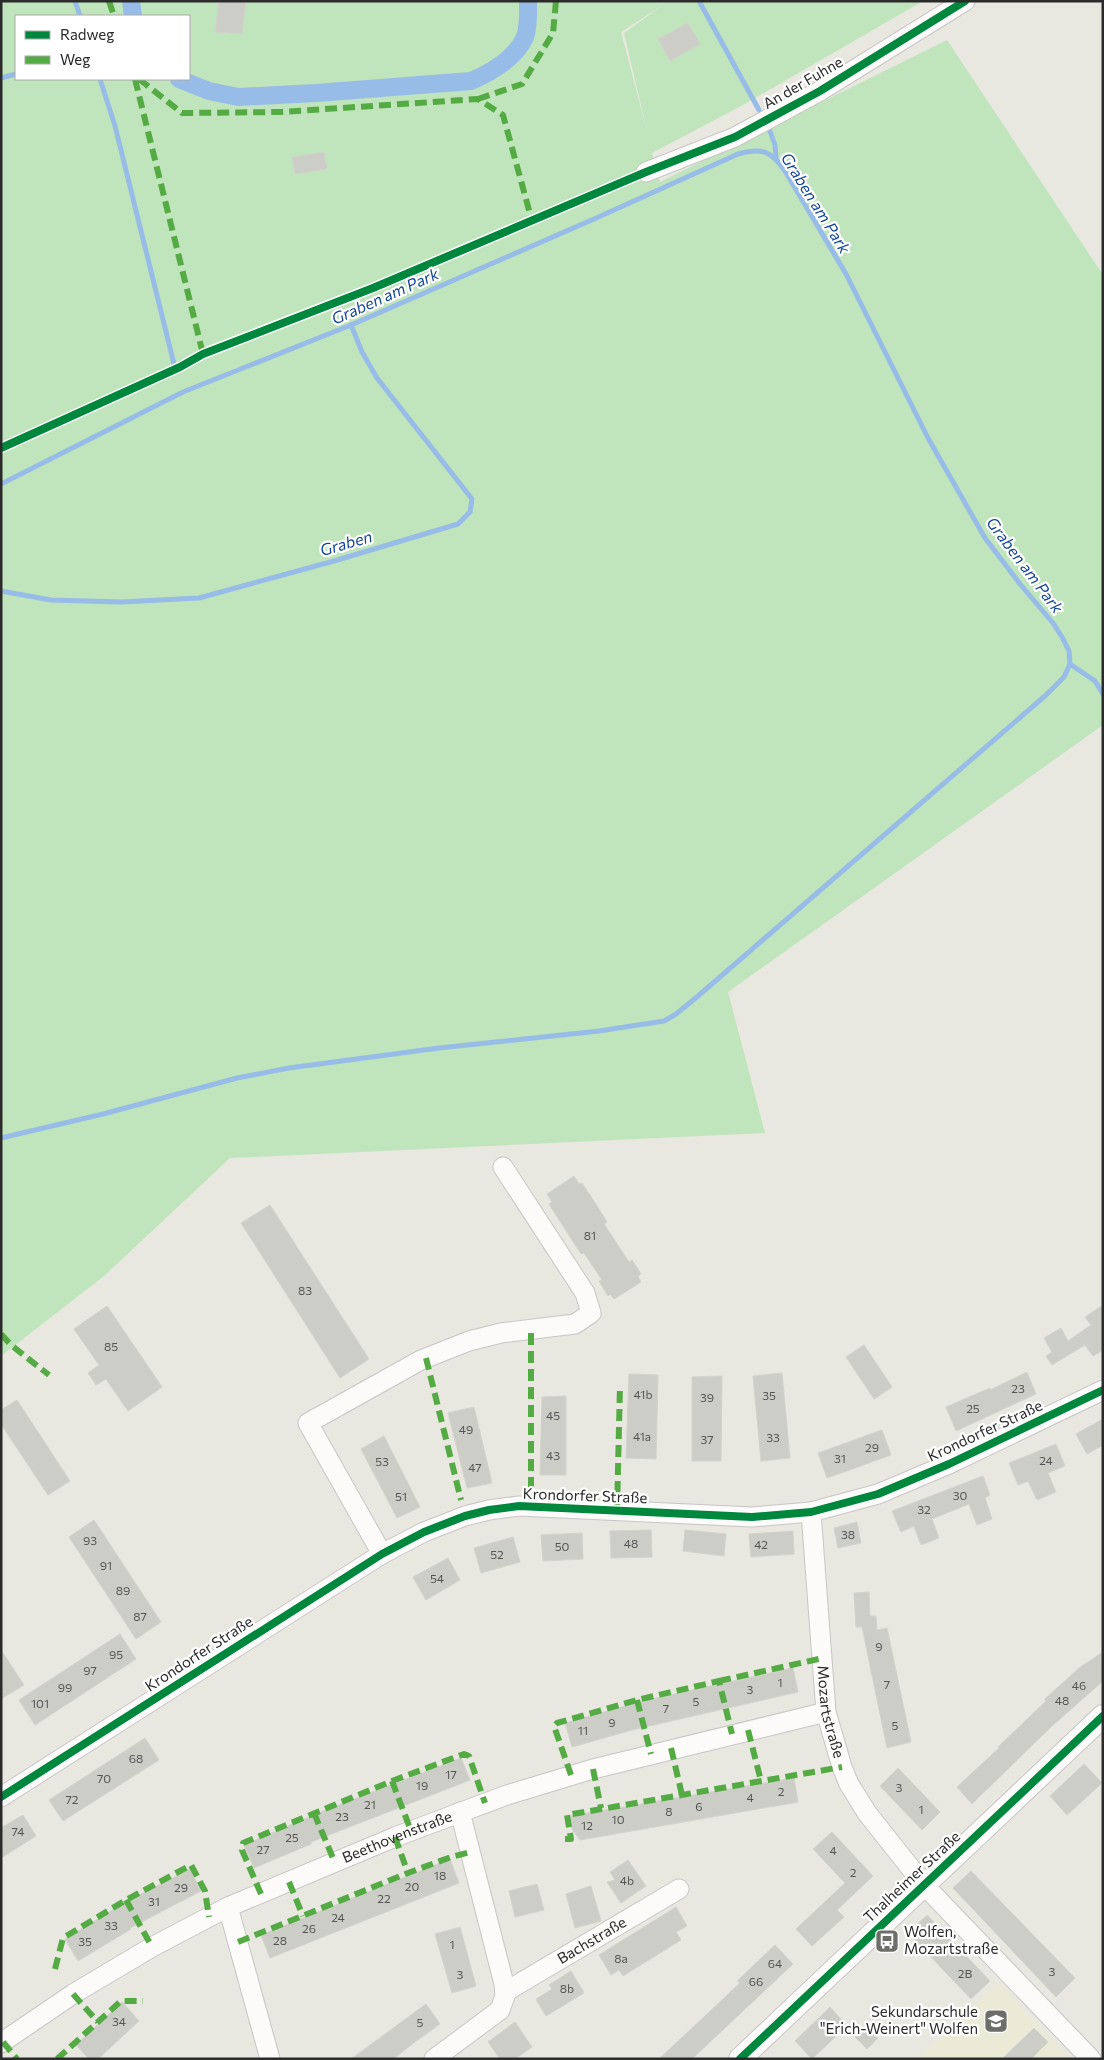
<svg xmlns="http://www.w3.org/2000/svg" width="1104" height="2060" viewBox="0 0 1104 2060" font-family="Commissioner,sans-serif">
	<rect width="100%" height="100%" fill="#e8e7e0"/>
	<path fill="#ebead6" d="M998 1983 1071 2059H917Z"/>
	<path fill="#c0e4bb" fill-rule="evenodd" d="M1 1H923L741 106 652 153 660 182 947 40 1103 275V725L728 992 765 1133 230 1158 104 1276 1 1356ZM663 5 624 33 647 131 621 32ZM16 16H189V79H16Z"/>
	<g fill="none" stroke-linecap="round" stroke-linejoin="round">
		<g stroke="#97bce8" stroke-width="5">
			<path d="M75 1 80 16"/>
			<path d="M699 1 759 110"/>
			<path d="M1 78 16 74"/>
			<path d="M100 79 115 126 174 364"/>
			<path d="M768 126 775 145 776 158"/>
			<path d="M1 484 183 392 351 325 594 219 738 154C762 147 771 151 785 171L846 274 928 438 985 538 1020 584 1053 623 1062 637 1069 651 1070 664 1064 677 1046 695 698 996 676 1014 664 1021 599 1031 439 1048 289 1068 237 1078 103 1114 1 1138"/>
			<path d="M1 591 51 600 121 602 199 598 334 561 458 524 470 512 472 499 377 378 362 352 351 325"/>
			<path d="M1070 664 1095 681 1103 694"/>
		</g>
		<g stroke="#97bce8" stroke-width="18">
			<path d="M131 1 133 16"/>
			<path d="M179 79 209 91 238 97 316 93 471 81C490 73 516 58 525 37 529 26 528 12 528 1"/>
		</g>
	</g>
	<g fill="#cdcdc8" stroke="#d3d3cd">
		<path d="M219 1H246L242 34 215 32Z"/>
		<path d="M688 23 700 44 670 61 658 39Z"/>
		<path d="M324 152 327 169 295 174 292 157Z"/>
		<path d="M574 1176 579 1184 582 1183 599 1209 607 1222 604 1224 629 1262 632 1260 641 1274 638 1276 641 1282 614 1299 610 1294 608 1296 599 1281 602 1280 584 1253 581 1254 549 1204 552 1202 547 1194Z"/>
		<path d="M270 1205 369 1359 340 1378 241 1223Z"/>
		<path d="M1103 1305V1350L1093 1356 1085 1345 1052 1365 1046 1356 1052 1352 1044 1338 1061 1328 1068 1341 1091 1325 1085 1317Z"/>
		<path d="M107 1306 162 1387 128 1411 106 1379 96 1385 88 1373 99 1365 74 1329Z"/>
		<path d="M864 1345 892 1387 874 1399 846 1357Z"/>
		<path d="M1027 1372 1036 1394 956 1431 946 1407 990 1388V1390Z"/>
		<path d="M782 1373 790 1458 761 1461 753 1376Z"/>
		<path d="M629 1374 658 1375 656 1459 626 1458Z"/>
		<path d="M722 1376 721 1461H692V1377Z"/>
		<path d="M566 1396V1475H540L542 1397Z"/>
		<path d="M17 1400 70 1481 48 1495 1 1424V1410Z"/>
		<path d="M474 1407 492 1483 467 1488 448 1413Z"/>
		<path d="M1103 1419V1445L1087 1454 1076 1434Z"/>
		<path d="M882 1430 891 1455 827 1478 818 1453Z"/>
		<path d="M384 1436 420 1507 397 1518 361 1449Z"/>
		<path d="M1056 1444 1065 1466 1048 1473 1056 1492 1037 1500 1028 1481 1018 1485 1009 1463Z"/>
		<path d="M983 1476 990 1495 985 1498 992 1519 977 1525 969 1504 932 1519 939 1538 921 1545 914 1526 901 1532 892 1511Z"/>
		<path d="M94 1520 161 1622 136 1639 69 1537Z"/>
		<path d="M857 1522 861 1543 838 1548 834 1528Z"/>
		<path d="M651 1530 652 1557 611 1558 610 1531Z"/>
		<path d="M685 1530 726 1534 724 1556 683 1551Z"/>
		<path d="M793 1531 794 1554 751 1557 749 1534Z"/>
		<path d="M582 1533 583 1559 543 1561 541 1535Z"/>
		<path d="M513 1537 520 1562 481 1573 474 1548Z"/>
		<path d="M448 1558 460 1580 426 1600 413 1577Z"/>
		<path d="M869 1592 870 1616H876L877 1630 887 1628 911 1742 887 1748 862 1627H856L854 1593Z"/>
		<path d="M120 1634 136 1659 35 1725 19 1700Z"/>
		<path d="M1 1650 24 1685 1 1699Z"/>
		<path d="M1103 1652V1681L1052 1726 972 1804 957 1787 999 1748 998 1747 1046 1701 1045 1699 1079 1668Z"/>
		<path d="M793 1668 798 1692 632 1730 572 1747 565 1723 647 1700Z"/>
		<path d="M145 1738 159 1760 63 1821 49 1800Z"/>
		<path d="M461 1758 470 1780 311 1842V1844L254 1868 244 1845 323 1811Z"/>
		<path d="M1084 1764 1102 1783 1067 1815 1050 1796Z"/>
		<path d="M898 1768 940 1812 922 1830 880 1786Z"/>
		<path d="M794 1778 798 1802 580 1840 572 1829 570 1816Z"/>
		<path d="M23 1815 36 1836 1 1858V1828Z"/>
		<path d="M832 1832 873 1876 837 1910 844 1917 812 1946 796 1929 845 1883 813 1849Z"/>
		<path d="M450 1859 459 1883 270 1958 261 1935Z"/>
		<path d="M628 1860 646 1886 621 1903 607 1882 615 1880 610 1872Z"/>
		<path d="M190 1869 201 1891 130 1928 131 1929 78 1961 65 1939 124 1903Z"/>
		<path d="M971 1871 1075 1978 1056 1997 953 1888Z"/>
		<path d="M537 1884 544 1910 515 1917 509 1891Z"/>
		<path d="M591 1886 601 1921 575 1928 566 1894Z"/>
		<path d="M676 1907 687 1926 676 1932 681 1940 623 1976 619 1970 611 1975 599 1955Z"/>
		<path d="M927 1915 990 1981 971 1999 908 1933Z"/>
		<path d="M460 1927 476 1986 452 1993 435 1934Z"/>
		<path d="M775 1945 793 1964 692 2059H659L740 1983 737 1981Z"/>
		<path d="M571 1971 584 1993 546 2016 536 1999 552 1989 549 1985Z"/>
		<path d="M122 2002 139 2021 98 2059H89L76 2045Z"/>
		<path d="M426 2004 440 2024 415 2042 393 2059H351Z"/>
		<path d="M830 2007 847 2026 812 2059 795 2041Z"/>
		<path d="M515 2022 532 2047 515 2059H500L488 2042Z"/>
		<path d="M866 2027 878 2038 867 2049 855 2037Z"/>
		<path d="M1034 2028 1048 2042 1031 2059H1002Z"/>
	</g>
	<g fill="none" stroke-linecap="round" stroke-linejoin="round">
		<g stroke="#c7c6c6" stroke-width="21">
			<g id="minor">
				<path d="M646 172 735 137 820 91 965 1"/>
				<path id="s1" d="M811 1512 826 1712 842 1767 849 1784 867 1813 924 1885 1091 2059"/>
				<path d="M382 1554 308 1423 421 1360 469 1341 501 1333 575 1324 591 1313 585 1293 503 1167"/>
				<path d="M1 1797 382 1554 424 1532 465 1516 489 1510 519 1506 752 1517 811 1512 878 1494 949 1464 1103 1390"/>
				<path d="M228 1907 270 2059"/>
				<path id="s2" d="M505 1992 679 1889"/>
				<path id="s3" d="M1 2043 73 1994 152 1947 228 1907 395 1837 507 1795 593 1769 826 1712"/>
				<path d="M434 2059 500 2010 505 1996 504 1984 460 1812"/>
			</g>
		</g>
		<g stroke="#c7c6c6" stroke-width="24">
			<path id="tertiary" d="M740 2059 1103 1716"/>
		</g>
		<use href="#minor" stroke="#fcfbfa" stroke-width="19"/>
		<use href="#tertiary" stroke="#fcfbfa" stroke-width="22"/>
		<g stroke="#54ab44" stroke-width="6" stroke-dasharray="12 6" stroke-linecap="butt">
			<path d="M109 1 114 16"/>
			<path d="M135 79 203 354"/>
			<path d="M139 79 182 113 281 112 478 99 503 115 532 221"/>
			<path d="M478 99 522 84 553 33 556 1"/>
			<path d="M1 1334 11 1345 49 1375"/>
			<path d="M426 1358 461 1500"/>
			<path d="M531 1489V1329"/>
			<path d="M617 1511 620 1386"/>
			<path d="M719 1681 823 1658"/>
			<path d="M637 1700 651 1754"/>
			<path d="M748 1730 761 1781"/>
			<path d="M671 1748 682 1795"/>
			<path d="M593 1769 601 1808"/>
			<path d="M571 1775 554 1726 557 1723 637 1700 719 1681 732 1734"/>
			<path d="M392 1781 411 1831"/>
			<path d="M314 1813 335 1863"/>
			<path d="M395 1837 408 1873"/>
			<path d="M565 1839H571L567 1815 842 1767"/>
			<path d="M289 1882 303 1916"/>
			<path d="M261 1894 242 1850 243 1843 392 1781 464 1754 469 1756 485 1803"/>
			<path d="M126 1900 152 1947"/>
			<path d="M238 1942 408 1873 451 1857 471 1852"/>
			<path d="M55 1969 63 1938 126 1900 191 1865 205 1891 209 1917"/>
			<path d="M73 1994 98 2022"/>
			<path d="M3 2042 17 2059"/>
			<path d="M57 2059 121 2001H143"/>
		</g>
		<g stroke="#fff" stroke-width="11">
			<g id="cycleway">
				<path d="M1 448 180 367 203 354 373 288 646 172 735 137 820 91 965 1"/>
				<path d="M1 1797 382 1554 424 1532 465 1516 489 1510 519 1506 752 1517 811 1512 878 1494 949 1464 1103 1390"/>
				<path d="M740 2059 1103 1716"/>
			</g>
		</g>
		<use href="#cycleway" stroke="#00873e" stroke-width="8"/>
	</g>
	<defs>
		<g id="bus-square" transform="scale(1.25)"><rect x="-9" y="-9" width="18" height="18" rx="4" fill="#6d6d6a" stroke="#fff"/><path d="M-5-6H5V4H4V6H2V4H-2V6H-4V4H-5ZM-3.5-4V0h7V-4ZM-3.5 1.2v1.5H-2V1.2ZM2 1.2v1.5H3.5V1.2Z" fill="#fff"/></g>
		<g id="school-square" transform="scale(1.25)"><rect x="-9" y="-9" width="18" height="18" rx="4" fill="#6d6d6a" stroke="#fff"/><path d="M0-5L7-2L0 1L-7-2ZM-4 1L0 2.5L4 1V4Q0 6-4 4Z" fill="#fff"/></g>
	</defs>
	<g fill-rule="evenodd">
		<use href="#bus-square" x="887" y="1941"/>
		<use href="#school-square" x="996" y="2021"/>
	</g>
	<g text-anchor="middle" stroke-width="4.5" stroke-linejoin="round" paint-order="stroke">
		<g font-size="12" fill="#555554">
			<text x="590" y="1240">81</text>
			<text x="305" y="1295">83</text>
			<text x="111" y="1351">85</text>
			<text x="1018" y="1393">23</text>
			<text x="643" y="1399">41b</text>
			<text x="769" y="1400">35</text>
			<text x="707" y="1402">39</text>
			<text x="973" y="1413">25</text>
			<text x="553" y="1420">45</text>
			<text x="466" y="1434">49</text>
			<text x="642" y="1441">41a</text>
			<text x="773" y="1442">33</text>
			<text x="707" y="1444">37</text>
			<text x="872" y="1452">29</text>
			<text x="553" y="1460">43</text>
			<text x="840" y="1463">31</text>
			<text x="1046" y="1465">24</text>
			<text x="382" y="1466">53</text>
			<text x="475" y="1472">47</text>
			<text x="960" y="1500">30</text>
			<text x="401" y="1501">51</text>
			<text x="924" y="1514">32</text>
			<text x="848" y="1539">38</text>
			<text x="90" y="1545">93</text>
			<text x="631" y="1548">48</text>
			<text x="761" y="1549">42</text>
			<text x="562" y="1551">50</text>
			<text x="497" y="1559">52</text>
			<text x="106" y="1570">91</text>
			<text x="437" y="1583">54</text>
			<text x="123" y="1595">89</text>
			<text x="140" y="1621">87</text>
			<text x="879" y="1651">9</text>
			<text x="116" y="1659">95</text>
			<text x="90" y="1675">97</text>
			<text x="780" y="1687">1</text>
			<text x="887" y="1689">7</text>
			<text x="1079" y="1690">46</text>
			<text x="65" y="1692">99</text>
			<text x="750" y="1694">3</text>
			<text x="1062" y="1705">48</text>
			<text x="696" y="1706">5</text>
			<text x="40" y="1708">101</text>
			<text x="666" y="1713">7</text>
			<text x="612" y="1727">9</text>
			<text x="895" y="1730">5</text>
			<text x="583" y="1735">11</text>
			<text x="136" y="1763">68</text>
			<text x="451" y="1779">17</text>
			<text x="104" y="1783">70</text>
			<text x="422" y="1790">19</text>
			<text x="899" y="1792">3</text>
			<text x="781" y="1796">2</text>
			<text x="750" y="1802">4</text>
			<text x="72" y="1804">72</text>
			<text x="370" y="1809">21</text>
			<text x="699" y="1811">6</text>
			<text x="921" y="1814">1</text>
			<text x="669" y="1816">8</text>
			<text x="342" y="1821">23</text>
			<text x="618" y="1824">10</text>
			<text x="587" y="1830">12</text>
			<text x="18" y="1836">74</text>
			<text x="292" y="1842">25</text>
			<text x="263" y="1854">27</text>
			<text x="833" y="1855">4</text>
			<text x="853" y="1877">2</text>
			<text x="440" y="1880">18</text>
			<text x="627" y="1885">4b</text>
			<text x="412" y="1891">20</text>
			<text x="181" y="1892">29</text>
			<text x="384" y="1903">22</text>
			<text x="154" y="1906">31</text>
			<text x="338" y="1922">24</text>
			<text x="111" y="1930">33</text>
			<text x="309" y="1933">26</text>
			<text x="280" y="1945">28</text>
			<text x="85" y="1946">35</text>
			<text x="452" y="1949">1</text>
			<text x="621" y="1963">8a</text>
			<text x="775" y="1968">64</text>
			<text x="1052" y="1976">3</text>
			<text x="965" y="1978">2B</text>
			<text x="460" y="1979">3</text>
			<text x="756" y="1986">66</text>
			<text x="567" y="1993">8b</text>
			<text x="119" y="2026">34</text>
			<text x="420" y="2027">5</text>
		</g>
		<g font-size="15" fill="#2b2b2b" stroke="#fff">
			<text transform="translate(803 83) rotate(-30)" y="5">An der Fuhne</text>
			<text transform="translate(985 1431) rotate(-25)" y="5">Krondorfer Straße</text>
			<text transform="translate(585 1496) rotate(2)" y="5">Krondorfer Straße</text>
			<text transform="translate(199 1654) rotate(-33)" y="5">Krondorfer Straße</text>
			<text dy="5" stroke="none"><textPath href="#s1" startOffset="201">Mozartstraße</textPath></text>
			<text dy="5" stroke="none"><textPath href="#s3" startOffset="448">Beethovenstraße</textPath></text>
			<text transform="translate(912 1877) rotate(-43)" y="5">Thalheimer Straße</text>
			<text dy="5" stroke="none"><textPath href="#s2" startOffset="101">Bachstraße</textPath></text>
		</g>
		<g font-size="15" fill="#2b2b2b" stroke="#fff" text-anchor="start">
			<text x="904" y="1937">Wolfen,<tspan x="904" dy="17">Mozartstraße</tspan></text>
			<text x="978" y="2017" text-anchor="end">Sekundarschule<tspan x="978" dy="17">"Erich-Weinert" Wolfen</tspan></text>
		</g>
		<g font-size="16" font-style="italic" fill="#124498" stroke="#fff">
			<text transform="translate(816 203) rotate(58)" y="6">Graben am Park</text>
			<text transform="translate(385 296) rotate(-24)" y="6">Graben am Park</text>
			<text transform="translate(346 543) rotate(-16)" y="6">Graben</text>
			<text transform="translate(1025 565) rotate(53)" y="6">Graben am Park</text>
		</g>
	</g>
	<rect width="1104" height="2060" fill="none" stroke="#2b2b2b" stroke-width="5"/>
	<rect x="15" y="15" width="175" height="65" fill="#ffffff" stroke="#aaaaaa"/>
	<rect x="25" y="31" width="25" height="8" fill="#00873e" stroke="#aaaaaa"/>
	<text x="60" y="40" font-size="15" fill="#2b2b2b">Radweg</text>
	<rect x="25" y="56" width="25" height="8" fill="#54ab44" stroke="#aaaaaa"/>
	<text x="60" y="65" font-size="15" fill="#2b2b2b">Weg</text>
</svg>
